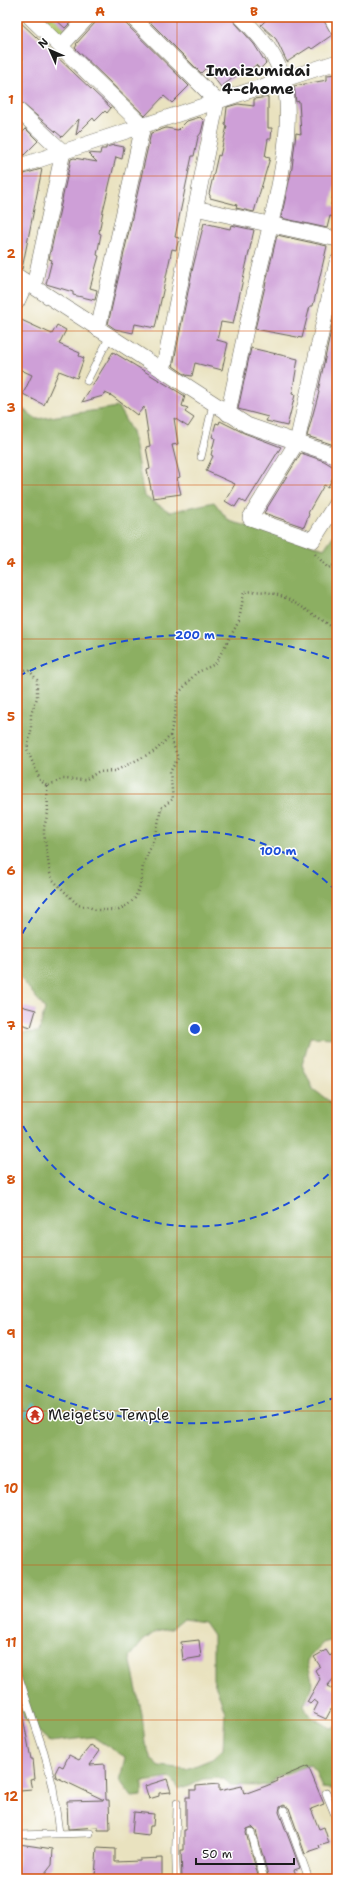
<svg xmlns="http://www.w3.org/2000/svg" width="354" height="1896" viewBox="0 0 354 1896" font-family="'Shantell Sans',sans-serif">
	<rect width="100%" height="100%" fill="#fff"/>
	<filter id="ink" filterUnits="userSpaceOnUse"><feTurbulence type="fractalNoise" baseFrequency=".025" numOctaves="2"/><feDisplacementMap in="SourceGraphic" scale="8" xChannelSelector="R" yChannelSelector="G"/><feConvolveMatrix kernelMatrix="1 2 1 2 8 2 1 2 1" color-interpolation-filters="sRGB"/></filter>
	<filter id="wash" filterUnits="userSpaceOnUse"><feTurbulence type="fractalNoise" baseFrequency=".012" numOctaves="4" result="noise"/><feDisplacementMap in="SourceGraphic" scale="16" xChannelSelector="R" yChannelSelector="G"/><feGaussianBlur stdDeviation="0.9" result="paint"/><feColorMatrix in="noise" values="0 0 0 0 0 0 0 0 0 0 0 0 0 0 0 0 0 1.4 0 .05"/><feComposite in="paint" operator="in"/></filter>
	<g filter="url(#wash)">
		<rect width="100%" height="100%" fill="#e9e2bf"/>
		<path fill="#b1cb70" stroke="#667446" d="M37 17H81L60 39Z"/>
		<path fill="#8caf62" stroke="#54663f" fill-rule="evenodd" d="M17 405 37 419 118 407 132 432 144 496 170 512 214 502 229 521 300 540 324 549 337 530V1038L310 1037 302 1065 313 1089 337 1107V1639L323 1643 307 1660 313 1684 304 1705 310 1716 331 1728 337 1726V1790L322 1788 316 1772 310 1765 275 1777 271 1784 258 1786 230 1785 224 1778 203 1779 179 1789 171 1778 142 1782V1796L132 1797 120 1781 125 1757 93 1737 50 1742 17 1712V1414L24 1411 19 1399H17V1033L39 1032 45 1009 17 973ZM183 1619 204 1622 213 1635V1679L225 1712 223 1749 212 1759 187 1769 159 1766 151 1759 145 1743 142 1715 130 1657 143 1641 155 1632 171 1629Z"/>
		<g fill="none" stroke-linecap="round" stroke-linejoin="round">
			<path stroke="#52c0c8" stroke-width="4" d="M17 1420 26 1415 34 1405"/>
		</g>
		<g id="blocks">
			<g fill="#ce9fd7">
				<path d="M53 17H76L65 28Z"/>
				<path d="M97 17H119L189 86 172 103 164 96 145 116 75 48 77 45 76 44 95 23Z"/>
				<path d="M145 17H230L254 44 266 63 260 69 256 65 245 74 242 71 221 87 206 68 201 73Z"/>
				<path d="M269 17H322L332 35 312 49 310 47 287 62 276 39 261 25Z"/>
				<path d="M17 19 111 108 107 113 105 111 95 121 93 118 76 135 79 119 62 137 17 99V65L23 59 17 54Z"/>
				<path d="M337 74V174L331 205 337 207V218L330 216 327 228 281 218 292 168 296 133 301 134 299 101 296 102 294 86 327 80V75Z"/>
				<path d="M268 97V128H272L271 139H268L265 157 270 158 254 212 236 208 237 205 210 198V195L209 194 218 155 220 156 227 126 225 125 227 107 238 104 254 106V99Z"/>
				<path d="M200 117 204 121 201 133 198 137 194 156H192L175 237 179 238 176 250 172 249 155 328 135 324 133 333 115 329 108 324 151 133 166 128 178 130 187 121Z"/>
				<path d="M17 129 22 133 26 129 38 141 24 155 17 158Z"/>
				<path d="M114 145 124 147 122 159 116 157 103 211 99 233 101 234 97 255 99 256 90 288 97 290 95 300 73 295V292L46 284 52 260 49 259 71 159 74 158 97 162 88 153 100 154 101 149H106V147Z"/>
				<path d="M41 169H42L22 269 17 267V210L20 192 24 174Z"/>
				<path d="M204 223 230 229 231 225 254 230 233 324 221 322 217 340 228 343 222 370 195 363 192 376 186 375 173 366 193 267Z"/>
				<path d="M277 235 327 246 313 306H310L302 338 255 329Z"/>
				<path d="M335 312 337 313V446L307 436 319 392 318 391Z"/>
				<path d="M17 318 52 334 57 325 66 330 59 344 80 353 79 356 84 358 77 378 59 371 44 405 23 394 32 375 17 368Z"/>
				<path d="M251 348 298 359 292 394 295 395 287 426 266 421 268 417 238 409Z"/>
				<path d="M113 352 185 396 182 406 188 408 185 412 194 418 188 427 174 418 178 444 172 445 180 477 177 478 181 494 153 498 147 470 150 469 146 447 150 446 144 407 137 415 112 396 105 393 103 396 82 402Z"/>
				<path d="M220 421 244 433 281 447 246 503 240 499 235 507 225 501 235 484 206 471 213 456 211 455 215 438 212 437 216 423 219 424Z"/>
				<path d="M301 453 324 461 337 469 328 487 324 485 308 513 309 514 304 527 264 513Z"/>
				<path d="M17 1005 36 1010 31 1027 17 1023Z"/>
				<path d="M199 1640 201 1657 183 1660 181 1642Z"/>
				<path d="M326 1650 330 1656 337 1650V1675L327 1686 337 1691V1698L326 1719 313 1713 318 1703 314 1700 310 1704 307 1702 320 1679 315 1670 320 1666 314 1657Z"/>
				<path d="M17 1712H22L31 1759H33L35 1779 30 1780 32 1790 20 1791 19 1781H17Z"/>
				<path d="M91 1745 100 1751 90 1765 105 1764 106 1800H109L110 1830H98V1827L68 1829 67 1801 104 1800 56 1777 55 1773 59 1765 63 1767 69 1755 79 1760Z"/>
				<path d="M308 1766 324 1804 311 1809 319 1829 324 1827 329 1843 319 1846 320 1849 305 1854 289 1808 284 1805 280 1807 279 1812 300 1868 294 1870 298 1879H269L256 1831 252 1827 247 1829 246 1833 259 1879H182L181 1850H184V1830H186V1797H190V1790H196V1786L219 1784V1791L242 1786 244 1794 266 1786 278 1781 277 1779Z"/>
				<path d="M167 1779 171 1792 159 1793V1796L149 1799 145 1786Z"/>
				<path d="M134 1812 154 1814 153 1826H150L149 1835 132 1833Z"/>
				<path d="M19 1844 53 1849 52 1865 41 1879 17 1876Z"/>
				<path d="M97 1848 115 1849V1862L140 1861V1859L162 1858V1879L95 1877Z"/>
			</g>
		</g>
	</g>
	<g filter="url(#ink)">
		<use href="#blocks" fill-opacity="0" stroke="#646155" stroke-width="1"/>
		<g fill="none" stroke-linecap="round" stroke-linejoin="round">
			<g stroke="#646155" stroke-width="8">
				<g id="lane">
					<path d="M87 381 110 336"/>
					<path d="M201 457 213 404"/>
					<path d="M17 1671 44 1752 53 1787 59 1833"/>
					<path d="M326 1793 337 1820"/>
					<path d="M284 1810 309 1879"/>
					<path d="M251 1832 264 1879"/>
					<path d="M17 1835 90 1833"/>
					<path d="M177 1879C174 1854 177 1829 177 1803"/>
				</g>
			</g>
			<g stroke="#646155" stroke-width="16">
				<g id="street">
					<path d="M30 17 143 126 98 329"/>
					<path d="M132 17 217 101 163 371"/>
					<path d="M331 17 337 28"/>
					<path d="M61 46 88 17"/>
					<path d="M17 109 63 152 34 286"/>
					<path d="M17 167 337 62"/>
					<path d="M195 208 337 239"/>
					<path d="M337 262 297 442 250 518 313 540 337 502"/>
					<path d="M17 276 247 425 337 456"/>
					<path d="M17 302 26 282"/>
					<path d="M228 414C238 366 248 319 259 272 271 221 298 128 283 78 275 53 260 36 241 17"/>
				</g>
			</g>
			<g stroke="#646155" stroke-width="2.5" stroke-dasharray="1 3" stroke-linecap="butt">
				<path d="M315 554 328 568 337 564"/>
				<path d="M17 668 30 671 37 680V698L31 714V731L27 749 40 780 47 786 62 779 85 780 98 772 115 771 155 751 170 736 175 714 177 695 196 673 215 664 239 621 244 592C255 591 265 591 275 594 290 598 325 621 337 631"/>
				<path d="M47 786 48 813 44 827V834L50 873 53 880 78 905 89 907 96 910H119L130 903 135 898 140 886 143 865 156 835 161 808 173 799 170 772 178 758 170 736"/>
				<path d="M17 1408 20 1414 17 1415"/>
			</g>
			<use href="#lane" stroke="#fff" stroke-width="7"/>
			<use href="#street" stroke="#fff" stroke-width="15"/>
		</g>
	</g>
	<path fill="none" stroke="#d4530e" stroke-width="1" stroke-opacity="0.55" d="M177 17V1879M17 176H337M17 331H337M17 485H337M17 639H337M17 794H337M17 948H337M17 1102H337M17 1257H337M17 1411H337M17 1565H337M17 1720H337"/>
	<g fill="none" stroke="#1d4ed8" stroke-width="2" stroke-dasharray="7 5">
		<path d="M337 1166A197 197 0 0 1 17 1114M17 944A197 197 0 0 1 337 892"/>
		<path d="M336 1397A394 394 0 0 1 19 1382M19 676A394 394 0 0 1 336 661"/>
	</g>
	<defs>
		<g id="temple-ring" transform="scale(0.9)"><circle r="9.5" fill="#fff" stroke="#c8321e" stroke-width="1.5"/><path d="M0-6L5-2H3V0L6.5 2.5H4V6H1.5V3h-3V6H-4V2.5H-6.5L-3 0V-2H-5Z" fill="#c8321e"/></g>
	</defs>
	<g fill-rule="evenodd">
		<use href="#temple-ring" x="35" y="1415"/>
	</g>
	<g text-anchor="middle" stroke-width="3" stroke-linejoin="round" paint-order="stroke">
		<g font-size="15" fill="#1c1c1c" stroke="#fff" text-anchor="start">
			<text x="48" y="1420">Meigetsu Temple</text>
		</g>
		<g font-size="16" font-weight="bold" fill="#1c1c1c" stroke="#fff">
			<text x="258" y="76">Imaizumidai<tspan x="258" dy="18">4-chome</tspan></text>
		</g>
	</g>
	<circle cx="195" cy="1029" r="6" fill="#1d4ed8" stroke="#fff" stroke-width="2"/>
	<g font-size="12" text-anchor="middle" font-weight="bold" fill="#1d4ed8" stroke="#fff" stroke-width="3" stroke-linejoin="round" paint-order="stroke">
		<text x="195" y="639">200 m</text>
		<text x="278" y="855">100 m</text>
	</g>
	<rect width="354" height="1896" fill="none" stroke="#fff" stroke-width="44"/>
	<g transform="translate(50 50) rotate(315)" stroke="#ffffff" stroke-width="3" paint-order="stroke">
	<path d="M0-3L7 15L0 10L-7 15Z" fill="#1c1c1c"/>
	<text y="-6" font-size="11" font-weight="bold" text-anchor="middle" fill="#1c1c1c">N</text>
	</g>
	<path d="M196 1858v6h98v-6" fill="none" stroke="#1c1c1c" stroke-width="2"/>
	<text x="202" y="1858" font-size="12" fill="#1c1c1c" stroke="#ffffff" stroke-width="3" paint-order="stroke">50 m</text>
	<rect x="22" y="22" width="310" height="1852" fill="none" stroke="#d4530e" stroke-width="1.5"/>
	<g font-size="13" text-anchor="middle" font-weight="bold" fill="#d4530e">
		<text x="100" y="16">A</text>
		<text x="254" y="16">B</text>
		<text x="11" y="104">1</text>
		<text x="11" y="258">2</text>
		<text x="11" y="412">3</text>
		<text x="11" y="567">4</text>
		<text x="11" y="721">5</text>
		<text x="11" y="875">6</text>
		<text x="11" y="1030">7</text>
		<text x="11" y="1184">8</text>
		<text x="11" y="1338">9</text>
		<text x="11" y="1493">10</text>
		<text x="11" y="1647">11</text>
		<text x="11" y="1801">12</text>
	</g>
</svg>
